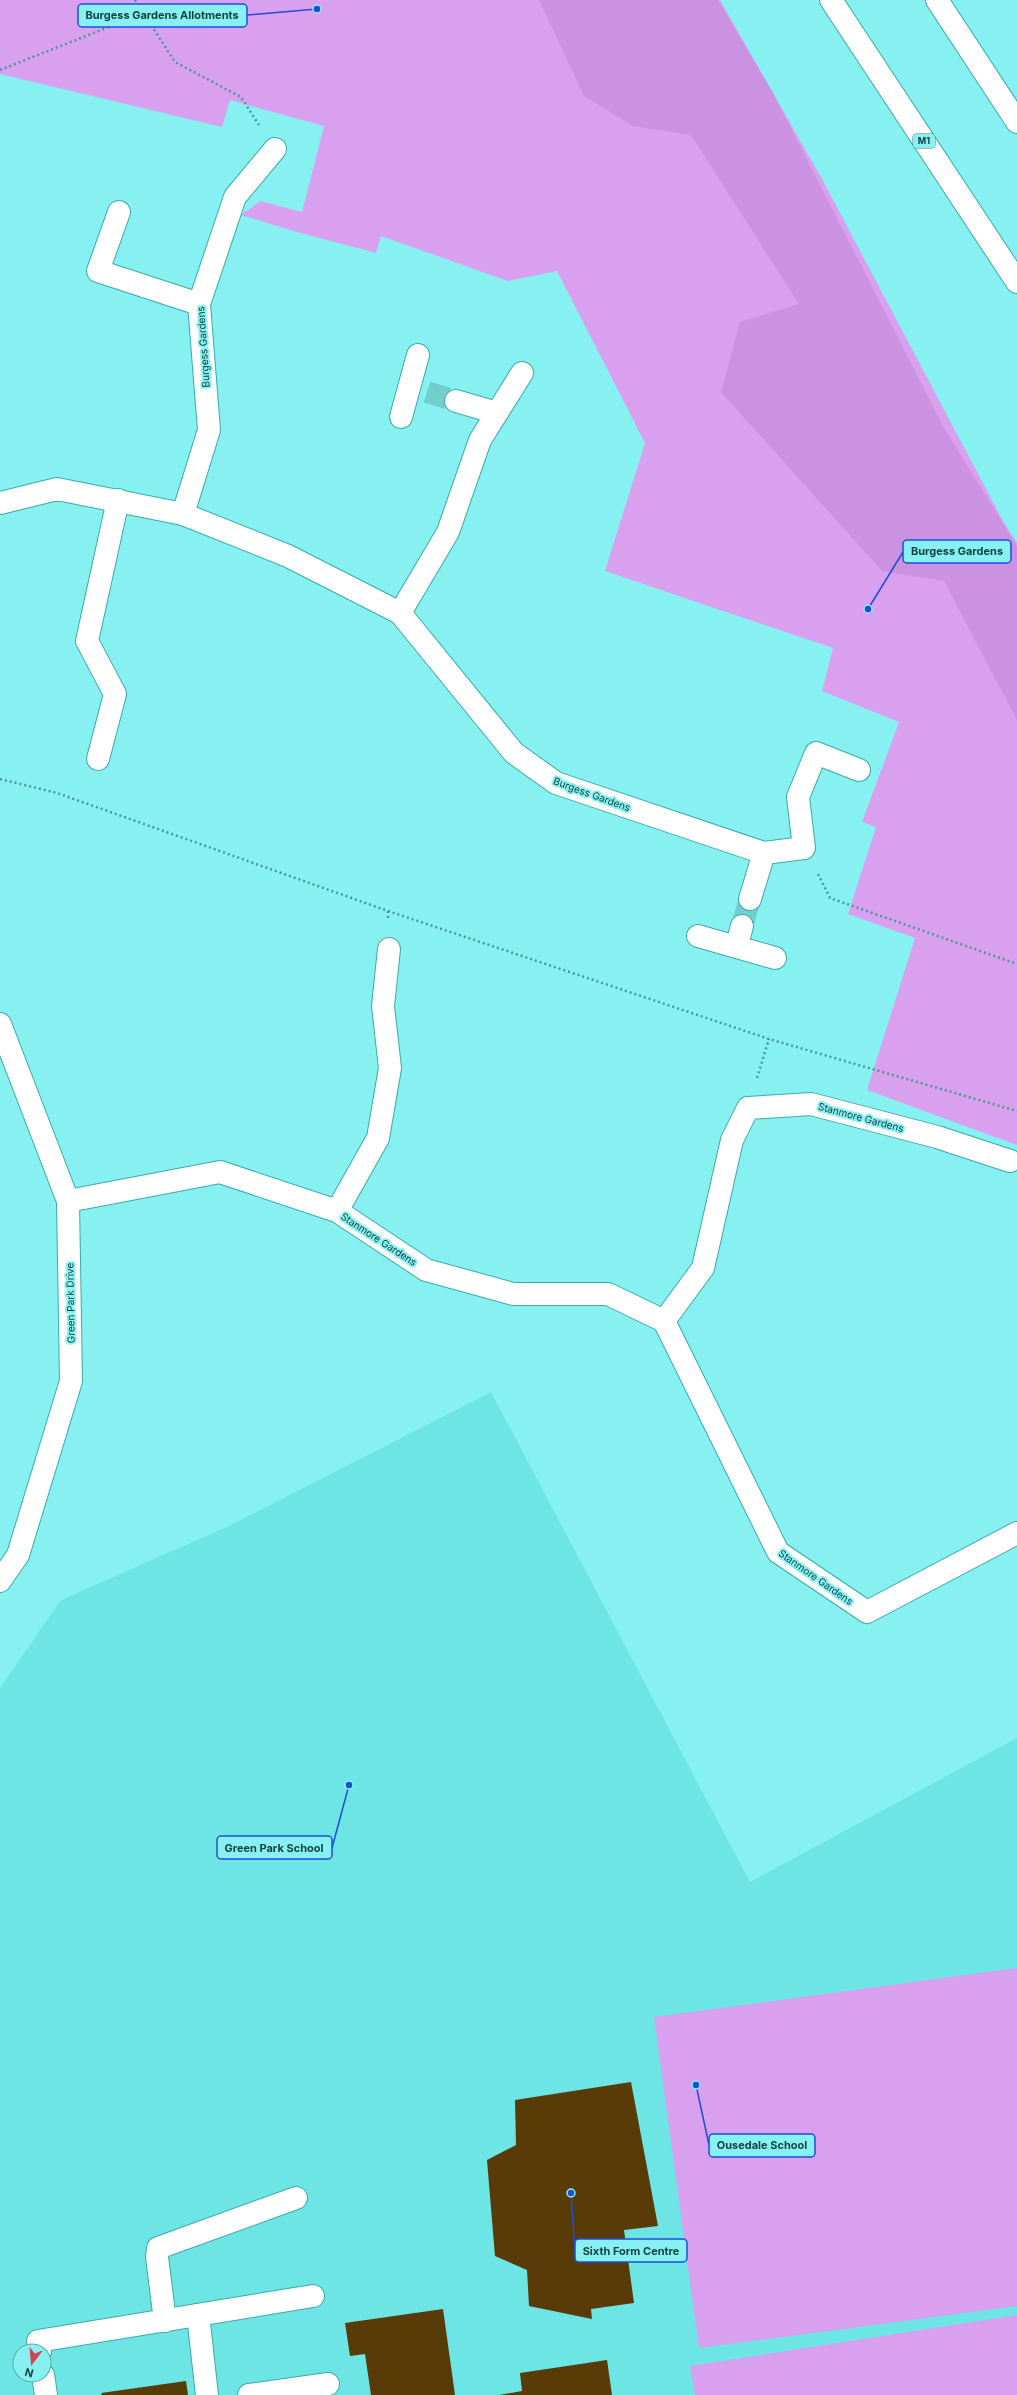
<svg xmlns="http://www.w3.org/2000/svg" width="1017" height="2395" viewBox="0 0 1017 2395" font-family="Inter,sans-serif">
	<rect width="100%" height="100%" fill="#87f1f1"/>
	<path fill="#6de5e5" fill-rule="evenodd" d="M491 1392 750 1882 1017 1738V2395H0V1688L61 1600 229 1526ZM20 2351H44V2375H20Z"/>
	<g fill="#d8a0ef">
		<path d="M0 0H720L822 179 1003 521 1017 543V1145L867 1090 915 938 848 914 876 827 862 822 899 722 822 691 833 648 605 571 645 443 557 271 508 281 381 236 376 253 297 232 241 215 260 201 302 212 324 126 230 100 222 127 0 74Z"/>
		<path d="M1017 1968V2306L699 2348 654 2017Z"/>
		<path d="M1017 2315V2395H695L690 2366Z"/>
	</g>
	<path fill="#ca92e1" d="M539 0H718L772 91 944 428 1017 546V720L944 581 882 571 721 392 740 322 799 304 691 135 633 126 584 96Z"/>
	<g fill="#583b07">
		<path d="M631 2082 658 2226 624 2230 634 2303 591 2309 592 2319 529 2306 527 2270 495 2256 487 2160 516 2145 515 2100Z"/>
		<path d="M443 2309 455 2395H371L365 2354 350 2356 345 2323Z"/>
		<path d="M607 2360 612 2395H499L522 2391 520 2373Z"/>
		<path d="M186 2381 188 2395H102L101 2393Z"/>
	</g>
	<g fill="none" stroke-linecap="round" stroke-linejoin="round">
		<g stroke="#70cece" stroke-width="22" stroke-dasharray="22 11" stroke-linecap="butt">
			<path d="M427 392 456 401"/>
			<path d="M742 926 750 899"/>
		</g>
		<g stroke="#3aaaaa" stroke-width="24">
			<g id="minor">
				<path d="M119 212 98 271 199 304"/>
				<path d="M456 401 497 413"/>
				<path d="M401 417 418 355"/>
				<path d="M0 503 57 489 183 514 288 556 400 613 514 753 556 783 764 853 804 848 798 797 816 753 859 770"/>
				<path d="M183 514 209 430 199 304 235 197 275 149"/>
				<path d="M400 613 448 532 480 440 522 373"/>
				<path d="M98 759 115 694 87 641 118 500"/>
				<path d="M750 899 764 853"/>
				<path d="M698 936 775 958"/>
				<path d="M737 945 742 926"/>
				<path d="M0 1024 68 1201 71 1381 18 1555 0 1581"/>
				<path d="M68 1201 220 1172 337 1211 426 1270 513 1294H608L664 1321 778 1552 867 1612 1017 1533"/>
				<path d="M337 1211 378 1138 390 1068 383 1006 389 949"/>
				<path d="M664 1321 703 1268 732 1140 748 1108 811 1104 937 1137 1010 1161"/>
				<path d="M198 2315 207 2395"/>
				<path d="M165 2321 157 2257 158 2248 296 2198"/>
				<path d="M40 2351 38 2341 313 2296"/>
				<path d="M43 2375 46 2395"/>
				<path d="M249 2395 328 2384"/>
			</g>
		</g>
		<g stroke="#3aaaaa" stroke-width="24">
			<g id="highway">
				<path d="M831 0 1017 282"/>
				<path d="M937 0 1017 122"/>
			</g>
		</g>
		<g stroke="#4b9696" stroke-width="2.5" stroke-dasharray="2 3" stroke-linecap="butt">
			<path d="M135 0 175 62 241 97 259 125"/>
			<path d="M0 70 144 13"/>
			<path d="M0 779 57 793 388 911 769 1039 1017 1111"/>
			<path d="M818 874 830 898 1017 964"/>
			<path d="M388 911V920"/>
			<path d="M757 1078 769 1039"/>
		</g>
		<use href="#minor" stroke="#fff" stroke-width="22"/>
		<use href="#highway" stroke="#fff" stroke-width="22"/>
	</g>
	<g text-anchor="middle" stroke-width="4" stroke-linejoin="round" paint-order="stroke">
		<rect fill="#87f1f1" stroke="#367677" stroke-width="1" x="913" y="134" width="22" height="14" rx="3"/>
		<g font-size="9" font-weight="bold" fill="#144243">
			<text x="924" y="144">M1</text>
		</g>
		<g font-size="10" fill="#144243" stroke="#87f1f1">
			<text transform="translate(203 347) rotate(-94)" y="4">Burgess Gardens</text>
			<text transform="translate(592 794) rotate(20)" y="4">Burgess Gardens</text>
			<text transform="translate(861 1117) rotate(15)" y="4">Stanmore Gardens</text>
			<text transform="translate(379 1239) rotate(33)" y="4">Stanmore Gardens</text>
			<text transform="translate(70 1303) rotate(-91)" y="4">Green Park Drive</text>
			<text transform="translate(816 1577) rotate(35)" y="4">Stanmore Gardens</text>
		</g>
	</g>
	<path fill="none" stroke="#1d4ed8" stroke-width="1.5" d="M317 9L247 15M868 609L903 552M349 1785L332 1848M696 2085L709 2145M571 2193L575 2251"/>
	<g fill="#1d4ed8" stroke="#87f1f1" stroke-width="1.5">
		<circle cx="317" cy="9" r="4"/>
		<circle cx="868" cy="609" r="4"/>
		<circle cx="349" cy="1785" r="4"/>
		<circle cx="696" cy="2085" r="4"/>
		<circle cx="571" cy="2193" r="4"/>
	</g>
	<g fill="#87f1f1" stroke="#1d4ed8" stroke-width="1.5">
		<rect x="78" y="4" width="169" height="23" rx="4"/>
		<rect x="903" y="540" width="108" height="23" rx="4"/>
		<rect x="217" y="1836" width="115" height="23" rx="4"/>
		<rect x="709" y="2134" width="106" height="23" rx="4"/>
		<rect x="575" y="2239" width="112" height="23" rx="4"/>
	</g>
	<g font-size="11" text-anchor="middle" font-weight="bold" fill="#144243">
		<text x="162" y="19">Burgess Gardens Allotments</text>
		<text x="957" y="555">Burgess Gardens</text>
		<text x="274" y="1852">Green Park School</text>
		<text x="762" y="2149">Ousedale School</text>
		<text x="631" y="2255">Sixth Form Centre</text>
	</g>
	<g transform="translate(32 2363) rotate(196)"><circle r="19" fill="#87f1f1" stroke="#59abab"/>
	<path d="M0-3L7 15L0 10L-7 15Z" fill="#d34359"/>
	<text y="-6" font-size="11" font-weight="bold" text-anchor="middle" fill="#144243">N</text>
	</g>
</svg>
